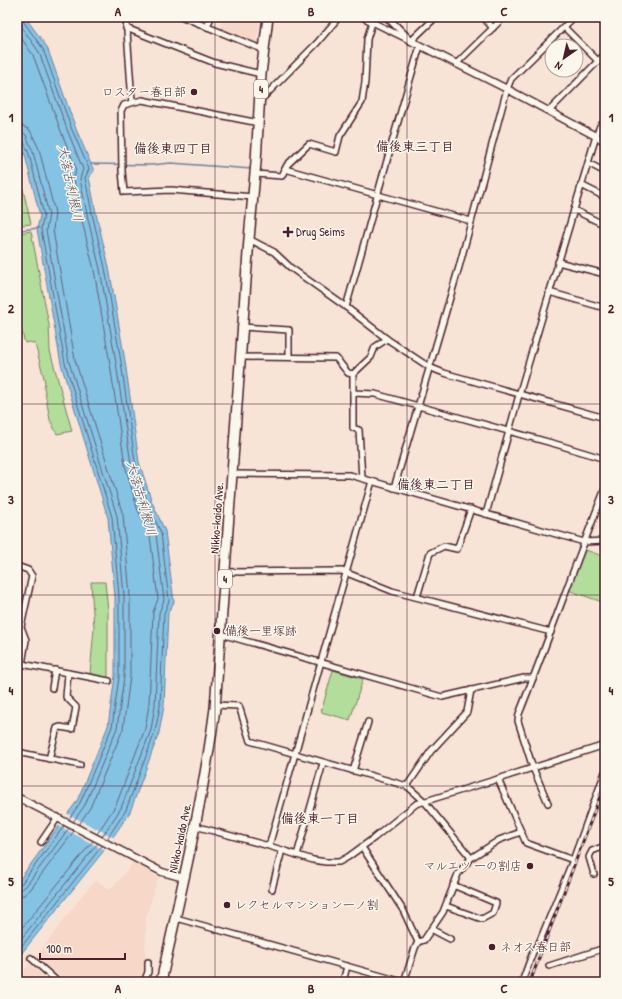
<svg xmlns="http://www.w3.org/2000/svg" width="622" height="999" viewBox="0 0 622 999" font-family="'Patrick Hand','Klee One',sans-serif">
	<rect width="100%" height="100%" fill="#f8e4d7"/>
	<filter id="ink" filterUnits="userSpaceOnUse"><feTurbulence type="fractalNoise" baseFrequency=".025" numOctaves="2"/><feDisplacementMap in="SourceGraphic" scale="8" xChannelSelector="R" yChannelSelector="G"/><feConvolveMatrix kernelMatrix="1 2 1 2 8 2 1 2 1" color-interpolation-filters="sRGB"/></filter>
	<g filter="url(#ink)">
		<g fill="#f6d7c8">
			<path d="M224 17H261L256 42 219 29Z"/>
			<path d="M134 862 158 877 146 918 145 974 142 982H120L112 978 108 982H66L37 956 83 894 96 880 110 890Z"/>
			<path d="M29 964 51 982H17V979Z"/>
		</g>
		<g fill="#b2dd9a" stroke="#7e7e62">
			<path d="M23 189 31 224 22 225 17 223V190Z"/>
			<path d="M17 231 20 233 31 231 49 325 50 351 72 431 57 434 50 420 44 387 45 382 35 344 30 342 25 343 17 315Z"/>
			<path d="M583 549 605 557V603L568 590Z"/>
			<path d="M91 582H105L108 611V678L90 674 94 628Z"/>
			<path d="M333 670 363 679 350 720 321 712Z"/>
		</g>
		<path fill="#85c3e5" stroke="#6d819b" d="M17 17H25L47 47 76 129 94 171 89 177 97 218 109 267 125 361 139 462 152 502 165 531 174 602 168 613 164 706 159 733 130 812 102 853 17 959V883L77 801 108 726 115 676V597L108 518 61 364 37 229 40 216 25 155 17 136Z"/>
		<path fill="#f8e4d7" d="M66 813 115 838 106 851 57 825Z"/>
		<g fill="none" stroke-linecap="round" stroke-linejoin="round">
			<g stroke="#626175" stroke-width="1">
				<path d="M22 17 23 21 43 49 72 130 89 169 85 178 93 218 105 268 121 362 135 462 148 504 161 533 169 601 164 613 160 706 155 732 126 810 107 839"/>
				<path d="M17 20 39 52 68 132 83 169 80 179 88 219 100 269 116 363 131 464 143 506 156 534 164 600 159 613 155 705 151 730 121 808 102 837"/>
				<path d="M17 32 33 55 62 134 76 168 74 180 82 221 94 270 110 364 125 465 137 508 150 536 158 599 153 612 149 704 145 729 116 805 97 834"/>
				<path d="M17 125 23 126 30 130 39 149 55 213 53 230 75 360 123 515 130 596V677L123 729 90 808 79 824"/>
				<path d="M17 131 22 132 26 135 33 152 49 215 46 230 69 362 117 516 124 596V677L117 728 85 805 73 822"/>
				<path d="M17 136 22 138 29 154 44 215 41 229 65 363 112 517 119 596V677L112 727 80 803 69 819"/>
				<path d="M17 885 22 883 64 826"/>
				<path d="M17 890 22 889 26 886 69 828"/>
				<path d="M17 896 24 895 30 890 74 831"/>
				<path d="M17 934 93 841"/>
				<path d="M17 944 98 843"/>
				<path d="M17 952 102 846"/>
			</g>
			<g stroke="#6d819b" stroke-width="1.5">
				<path d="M91 164 151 165 171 163 252 169"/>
				<path d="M258 170H262"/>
				<path d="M17 228 21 230 39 228"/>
			</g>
			<g stroke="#4a1f2b" stroke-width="8">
				<g id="minor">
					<path d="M126 17 132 102"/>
					<path d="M183 17 264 50"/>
					<path d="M362 17 411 41 436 17"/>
					<path d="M483 17 493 28"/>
					<path d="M207 27 211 17"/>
					<path d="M564 27 598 61"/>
					<path d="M126 28 215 63 261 74"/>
					<path d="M457 63 504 17"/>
					<path d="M260 101 317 43 339 17"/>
					<path d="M549 111 605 54"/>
					<path d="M588 163 605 172"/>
					<path d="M285 169 471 221"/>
					<path d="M255 174 282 176 287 165 309 144 336 152 340 136 362 102 365 82 367 39 372 23"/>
					<path d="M581 185 605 197"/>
					<path d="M253 197 171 190 124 192 122 171 121 111 124 105 142 100 259 123"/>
					<path d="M574 210 605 225"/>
					<path d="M249 239 274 252 291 268 346 307 387 339 429 367 444 373 605 418"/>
					<path d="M558 262 605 274"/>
					<path d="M549 292 605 308"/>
					<path d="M346 307C371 220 394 132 420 46"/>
					<path d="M243 327 289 330V357"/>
					<path d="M241 357 336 358 348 373 353 374"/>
					<path d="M353 393 375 394 559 445 605 459"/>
					<path d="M233 474 350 475 584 542 605 541"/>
					<path d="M362 478 359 430 353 428V374L371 357 375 347 387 339"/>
					<path d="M394 488 459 267 507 89 511 79 574 17"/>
					<path d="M486 514 519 395 596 136 600 126 605 121"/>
					<path d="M17 566 28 570 32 576 21 627 26 640 22 664"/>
					<path d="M226 572 342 571 392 591 551 632"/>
					<path d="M417 597 430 553 444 546 457 549 471 509"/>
					<path d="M221 634 442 697 524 678H533"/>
					<path d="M17 665H20L22 664 109 681"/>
					<path d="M17 677 20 665"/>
					<path d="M52 688 55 670"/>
					<path d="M215 705 239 706 250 741 407 786 424 801 471 858"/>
					<path d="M17 752 80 765"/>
					<path d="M49 759 57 728 60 727 72 729 76 707 66 697 68 673"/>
					<path d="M353 771 368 722"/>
					<path d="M498 779 526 843 573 860"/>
					<path d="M407 786 431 751 467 712 471 690"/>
					<path d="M548 803 533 768 518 721 519 714C549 639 575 564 605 489"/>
					<path d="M195 826 269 846 313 860 326 862H339L348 857 374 838 416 804 498 779 605 745"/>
					<path d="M41 842 58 817"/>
					<path d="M269 846 372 481"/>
					<path d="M362 847 403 910 418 942"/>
					<path d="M297 855 323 763"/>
					<path d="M594 874 589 857 592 851 605 846"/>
					<path d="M272 889 282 850"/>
					<path d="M446 906 482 919 493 913 496 903 453 885"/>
					<path d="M176 918 403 982"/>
					<path d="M431 929 450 939"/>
					<path d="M31 958 58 982"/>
					<path d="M549 966 605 948"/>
					<path d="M144 982 148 972V962"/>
					<path d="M343 982 347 966"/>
					<path d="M404 982 415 948 418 942 424 940 443 912 458 874 471 858 499 840 521 832"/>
					<path d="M522 982 533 952 539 943 573 860 605 772"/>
				</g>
			</g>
			<g stroke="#4a1f2b" stroke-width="9">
				<g id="tertiary">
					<path d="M387 17 411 41 507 89 605 141"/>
					<path d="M17 797 162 872 184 878"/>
				</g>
			</g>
			<g stroke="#4a1f2b" stroke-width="12">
				<path id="trunk" d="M161 982C181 891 203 801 215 708L249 239 256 162 261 74 268 17"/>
			</g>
			<use href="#minor" stroke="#fbf7ec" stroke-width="5"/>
			<use href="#tertiary" stroke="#fbf7ec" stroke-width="6"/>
			<use href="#trunk" stroke="#fbf7ec" stroke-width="9"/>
			<g stroke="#4a1f2b" stroke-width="3">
				<path id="rail" d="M530 982 605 783"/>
			</g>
			<use href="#rail" stroke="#fbf7ec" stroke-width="1.5" stroke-dasharray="4.5" stroke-linecap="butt"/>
		</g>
	</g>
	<path fill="none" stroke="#4a1f2b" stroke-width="1" stroke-opacity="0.55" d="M215 17V982M407 17V982M17 213H605M17 404H605M17 595H605M17 786H605"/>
	<g fill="#4a1f2b" stroke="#fbf7ec" stroke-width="1.5">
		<circle cx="194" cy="92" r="4"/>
		<path d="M286 226h4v4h4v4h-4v4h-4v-4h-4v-4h4z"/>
		<circle cx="217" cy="631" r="4"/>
		<circle cx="530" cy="866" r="4"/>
		<circle cx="227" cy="905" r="4"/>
		<circle cx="492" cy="947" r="4"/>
	</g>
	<g text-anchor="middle" stroke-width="3" stroke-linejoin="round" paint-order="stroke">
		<g fill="#fbf7ec" stroke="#7f6065" stroke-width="1">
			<rect x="254" y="80" width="14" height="18" rx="3"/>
			<rect x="218" y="570" width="14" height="18" rx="3"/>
		</g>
		<g font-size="11" font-weight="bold" fill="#4a1f2b">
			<text x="261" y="93">4</text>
			<text x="225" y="583">4</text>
		</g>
		<g font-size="12" fill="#4a1f2b" stroke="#fbf7ec" text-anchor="start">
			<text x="186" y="96" text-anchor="end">ロスター春日部</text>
			<text x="296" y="236">Drug Seims</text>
			<text x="225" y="635">備後一里塚跡</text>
			<text x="522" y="870" text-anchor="end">マルエツ 一の割店</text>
			<text x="235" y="909">レクセルマンション一ノ割</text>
			<text x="500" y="951">ネオス春日部</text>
		</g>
		<g font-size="12" fill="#4a1f2b" stroke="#fbf7ec">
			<text transform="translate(217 518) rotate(-86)" y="4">Nikko-kaido Ave.</text>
			<text transform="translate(180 838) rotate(-78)" y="4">Nikko-kaido Ave.</text>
		</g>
		<g font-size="13" font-weight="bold" fill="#4a1f2b" stroke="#fbf7ec">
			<text x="415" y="151">備後東三丁目</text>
			<text x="173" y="153">備後東四丁目</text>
			<text x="436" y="489">備後東二丁目</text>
			<text x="320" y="823">備後東一丁目</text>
		</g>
		<g font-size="13" font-style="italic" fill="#5c5063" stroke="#fbf7ec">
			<text transform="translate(71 183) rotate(78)" y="5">大落古利根川</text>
			<text transform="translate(142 498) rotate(74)" y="5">大落古利根川</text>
		</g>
	</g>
	<rect width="622" height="999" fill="none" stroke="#fbf7ec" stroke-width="44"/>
	<g transform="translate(564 58) rotate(214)"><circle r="19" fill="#fbf7ec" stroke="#b4a19f"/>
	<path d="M0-3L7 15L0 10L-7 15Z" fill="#4a1f2b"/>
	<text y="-6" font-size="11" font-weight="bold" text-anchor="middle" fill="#4a1f2b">N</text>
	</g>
	<path d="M40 953v6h85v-6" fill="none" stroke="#4a1f2b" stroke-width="2"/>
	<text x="46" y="953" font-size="12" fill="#4a1f2b" stroke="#fbf7ec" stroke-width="3" paint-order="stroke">100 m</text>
	<rect x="22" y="22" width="578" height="955" fill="none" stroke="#4a1f2b" stroke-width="1.5"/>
	<g font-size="13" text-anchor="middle" font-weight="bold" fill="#4a1f2b">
		<text x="118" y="16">A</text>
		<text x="311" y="16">B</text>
		<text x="504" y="16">C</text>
		<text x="11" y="122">1</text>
		<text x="611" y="122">1</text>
		<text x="11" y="313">2</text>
		<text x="611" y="313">2</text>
		<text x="11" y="504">3</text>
		<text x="611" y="504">3</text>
		<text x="11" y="695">4</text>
		<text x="611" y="695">4</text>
		<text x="11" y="886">5</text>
		<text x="611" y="886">5</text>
		<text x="118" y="993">A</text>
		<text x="311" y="993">B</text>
		<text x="504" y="993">C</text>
	</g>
</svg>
